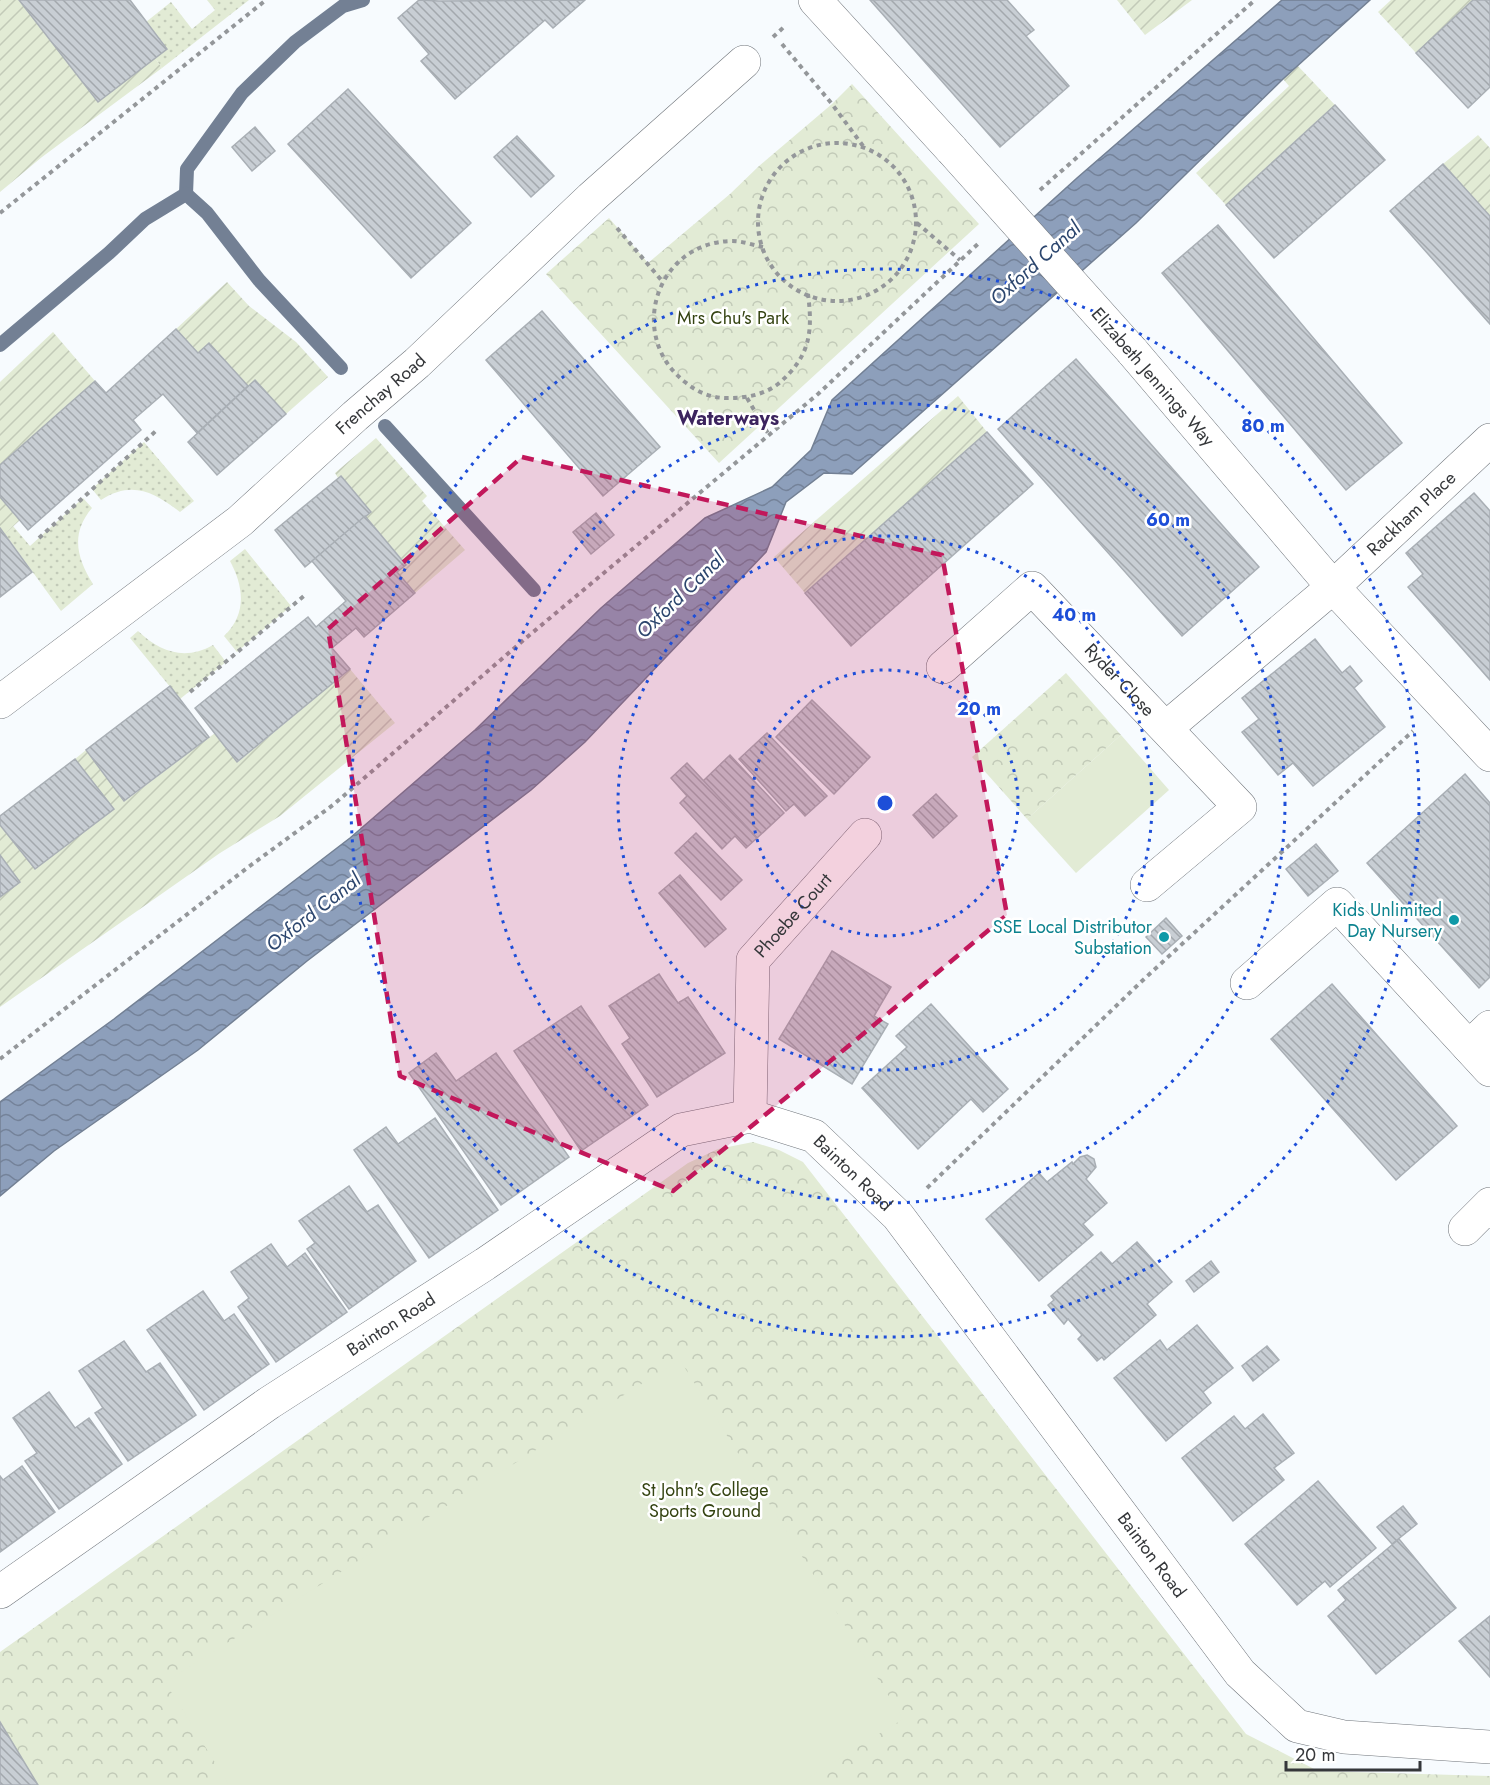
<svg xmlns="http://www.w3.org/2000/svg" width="1490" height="1785" viewBox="0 0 1490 1785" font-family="Jost,sans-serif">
	<defs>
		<pattern id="grass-dots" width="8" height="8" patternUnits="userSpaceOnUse" patternTransform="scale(1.5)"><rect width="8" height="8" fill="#e2ebd5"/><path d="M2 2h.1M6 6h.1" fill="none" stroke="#c2cab8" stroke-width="1.8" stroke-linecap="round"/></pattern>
		<pattern id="park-crowns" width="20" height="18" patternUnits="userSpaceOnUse" patternTransform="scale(1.5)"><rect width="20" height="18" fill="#e2ebd5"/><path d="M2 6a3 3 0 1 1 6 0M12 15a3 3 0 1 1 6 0" fill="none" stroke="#c2cab8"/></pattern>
		<pattern id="garden-furrows" width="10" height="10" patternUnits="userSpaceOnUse" patternTransform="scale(1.5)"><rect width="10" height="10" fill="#e2ebd5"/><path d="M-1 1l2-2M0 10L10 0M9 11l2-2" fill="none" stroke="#c2cab8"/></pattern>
		<pattern id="water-waves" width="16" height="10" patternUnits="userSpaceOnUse" patternTransform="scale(1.5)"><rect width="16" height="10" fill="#8d9fbb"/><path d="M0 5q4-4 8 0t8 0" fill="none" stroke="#748299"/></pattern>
		<pattern id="building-back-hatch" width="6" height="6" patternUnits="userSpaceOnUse" patternTransform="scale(1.5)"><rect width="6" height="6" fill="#c8ced4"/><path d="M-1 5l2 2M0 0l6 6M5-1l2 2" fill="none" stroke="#a3a8ad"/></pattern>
	</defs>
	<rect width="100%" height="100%" fill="#f7fbfe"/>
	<g fill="url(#grass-dots)">
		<path d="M207 0H249L162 68 155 58 167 49 146 22 171 2 192 29 215 10Z"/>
		<path d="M144 442 194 501 180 512C154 492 132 480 101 500L92 489Z"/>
		<path d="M83 498 92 508C70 534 77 558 93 584L61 611 5 534 13 526 30 546Z"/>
		<path d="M245 549 291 606 237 652 224 636C247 614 244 587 230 561Z"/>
		<path d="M138 631C160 652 185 661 213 645L226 662 180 699 130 638Z"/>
	</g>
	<g fill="url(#park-crowns)">
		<path d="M852 84 979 224 719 463 546 274 609 218 648 263 730 194 759 166 832 104Z"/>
		<path d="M1066 673 1121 735 1027 819 972 757Z"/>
		<path d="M753 1142 779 1150 803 1162 1246 1734 1318 1771 1490 1776V1785H35L0 1729V1652L688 1163 718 1149Z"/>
	</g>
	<g fill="url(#garden-furrows)">
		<path d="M0 0H19L98 102 155 58 162 68 42 157 0 192Z"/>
		<path d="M1117 0H1192L1145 35Z"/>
		<path d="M1391 0H1473L1416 53 1378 12Z"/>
		<path d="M1297 65 1335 105 1226 205 1196 173 1289 86 1283 79Z"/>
		<path d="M1478 135 1490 148V216L1443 164Z"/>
		<path d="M227 282 249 306 296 342 328 377 286 414 255 380 248 386 209 344 198 353 176 329Z"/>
		<path d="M53 332 95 381 0 465V382Z"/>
		<path d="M958 396 987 432 805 593 774 557Z"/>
		<path d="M376 438 427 496 422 501 465 550 415 593 397 572 406 564 365 516 370 511 341 476 338 478 335 473Z"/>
		<path d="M0 497 20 520 5 534 0 528Z"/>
		<path d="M350 669 395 723 280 816 220 853 0 1007V825L35 869 114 809 75 759 86 750 125 801 215 733 238 762Z"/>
	</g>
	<g fill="#e2ebd5">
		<path d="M1121 735 1169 790 1076 873 1027 819Z"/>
		<path d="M680 1360 903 1719 797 1785H229L165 1682Z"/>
	</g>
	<path fill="url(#water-waves)" stroke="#738094" stroke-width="1.5" d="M1282 0H1370L1283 79 1136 223 852 474 824 473 786 502 766 552 585 742 531 790 307 961 198 1050 54 1151 0 1196V1102L114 1019 350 838 475 730 601 608 705 518 772 487 811 450 832 400 1077 178Z"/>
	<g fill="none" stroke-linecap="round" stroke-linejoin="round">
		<g stroke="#738094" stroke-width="14">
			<path d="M186 194 187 169 242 93 295 42 343 6 363 0"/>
			<path d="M0 345 109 253 145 219 186 194 207 213 259 280 341 368"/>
			<path d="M385 426 534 590"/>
		</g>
	</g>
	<g fill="url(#building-back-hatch)" stroke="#a9afb5" stroke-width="1.5">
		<path d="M19 0H130L167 49 98 102Z"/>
		<path d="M419 0 439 1 585 0 553 28 545 20 455 99 421 61 429 54 398 18Z"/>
		<path d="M870 0H1007L1034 30 1026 36 1069 86 1000 147Z"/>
		<path d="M1473 0H1490V87L1468 108 1416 53Z"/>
		<path d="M348 89 471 223 411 278 288 144Z"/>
		<path d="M1335 105 1385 160 1274 258 1226 205Z"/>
		<path d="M255 127 275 151 252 171 232 147Z"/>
		<path d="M517 136 554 176 531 197 494 157Z"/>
		<path d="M1443 164 1490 216V324L1390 211Z"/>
		<path d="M1218 225 1402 443 1346 490 1162 273Z"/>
		<path d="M542 311 660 447 603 496 486 360Z"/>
		<path d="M176 329 198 353 209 343 248 386 197 433 163 394 133 420 141 430 28 530 0 497V465L95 381 106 393Z"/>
		<path d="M1076 359 1259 567 1182 636 998 429Z"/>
		<path d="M255 380 286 414 217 475 188 442Z"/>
		<path d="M987 432 1033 484 851 646 805 593Z"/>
		<path d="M341 476 371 512 305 567 275 530Z"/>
		<path d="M1474 493 1490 511V680L1408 587 1423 574 1406 553Z"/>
		<path d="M596 513 614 535 591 554 573 532Z"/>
		<path d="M365 516 406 565 397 572 415 593 364 637 356 628 332 648 350 669 237 762 195 708 308 617 316 627 346 601 312 561Z"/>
		<path d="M0 528 32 572 0 597Z"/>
		<path d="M1315 639 1342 673 1350 666 1362 681 1354 688 1385 727 1313 786 1293 763 1278 775 1242 732 1259 719 1242 698Z"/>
		<path d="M170 686 209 737 124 801 86 750Z"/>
		<path d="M812 700 870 757 834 794 776 737Z"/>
		<path d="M767 733 827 796 805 816 794 804 786 811 739 759Z"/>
		<path d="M730 755 784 813 757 838 703 781Z"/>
		<path d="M75 759 114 809 35 869 0 825V816Z"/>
		<path d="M687 763 757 838 746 848 735 836 722 849 680 803 687 796 671 778Z"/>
		<path d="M1465 774 1490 803V977L1479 988 1367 863Z"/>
		<path d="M936 794 957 816 933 838 913 815Z"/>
		<path d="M696 833 742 880 721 900 675 853Z"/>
		<path d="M1316 844 1338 871 1308 896 1286 869Z"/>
		<path d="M0 855 20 882 0 897Z"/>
		<path d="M680 875 726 929 705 947 659 893Z"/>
		<path d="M1166 918 1182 936 1162 954 1146 937Z"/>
		<path d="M832 951 891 987 874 1016 888 1024 852 1084 779 1039Z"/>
		<path d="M659 974 678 1003 688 997 725 1053 657 1097 622 1044 630 1038 609 1006Z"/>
		<path d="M1332 984 1457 1126 1396 1180 1271 1039Z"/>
		<path d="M931 1004 1008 1089 983 1112 971 1099 918 1149 862 1088 907 1047 896 1036Z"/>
		<path d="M581 1006 648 1105 581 1151 514 1051Z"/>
		<path d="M436 1053 456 1081 496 1053 569 1157 501 1205 409 1073Z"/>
		<path d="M435 1118 498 1210 429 1258 354 1150 386 1127 398 1144Z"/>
		<path d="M1087 1155 1094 1159 1096 1167 1086 1179 1107 1203 1083 1224 1093 1235 1039 1281 986 1219 1039 1173 1047 1182 1072 1162 1073 1164 1080 1157Z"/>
		<path d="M349 1186 367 1212 378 1205 416 1261 349 1309 307 1249 315 1243 299 1221Z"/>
		<path d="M1137 1242 1172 1282 1147 1304 1156 1315 1104 1360 1102 1357 1097 1361 1078 1339 1082 1335 1068 1319 1064 1324 1048 1305 1054 1300 1051 1296 1101 1252 1112 1264Z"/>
		<path d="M271 1244 287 1267 305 1253 347 1312 276 1362 238 1307 249 1298 231 1272Z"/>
		<path d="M1211 1261 1219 1272 1194 1292 1186 1281Z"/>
		<path d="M203 1291 224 1321 234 1314 269 1364 204 1410 147 1330Z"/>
		<path d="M1197 1325 1233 1368 1203 1392 1211 1403 1166 1441 1114 1378 1160 1340 1167 1350Z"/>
		<path d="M124 1341 146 1372 160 1363 196 1415 128 1461 95 1413 103 1408 79 1371Z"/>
		<path d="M1267 1346 1279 1360 1253 1381 1242 1366Z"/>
		<path d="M49 1392 75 1428 89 1418 122 1464 59 1509 25 1461 37 1453 13 1418Z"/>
		<path d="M1263 1414 1294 1453 1274 1468 1284 1480 1233 1521 1182 1458 1234 1416 1245 1429Z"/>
		<path d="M22 1466 55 1512 0 1552V1476L3 1480Z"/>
		<path d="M1318 1481 1376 1548 1330 1587 1325 1581 1297 1605 1245 1544Z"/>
		<path d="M1403 1506 1417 1524 1392 1544 1377 1527Z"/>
		<path d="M1399 1539 1456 1608 1376 1674 1328 1616 1346 1600 1338 1590Z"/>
		<path d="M1490 1616V1677L1459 1641Z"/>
		<path d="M0 1722 38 1785H0Z"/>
	</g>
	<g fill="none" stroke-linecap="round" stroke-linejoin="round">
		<g stroke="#70757b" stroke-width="34">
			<g id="street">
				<path d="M815 0 952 150"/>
				<path d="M1132 351 1333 587 1490 755"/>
				<path id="s1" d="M943 667 1032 588 1240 807 1147 885"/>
				<path id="s2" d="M0 702 240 521 355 416 417 363 591 198 744 62"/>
				<path id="s3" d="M1166 728 1333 587 1490 440"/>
				<path d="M1247 983 1337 904 1490 1070"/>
				<path d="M1469 1047 1490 1027"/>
				<path id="s4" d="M750 1116 753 960 865 835"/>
				<path d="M1465 1229 1490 1204"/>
				<path id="s5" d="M0 1592 269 1403 485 1264 681 1130 750 1116 814 1136 898 1216 1240 1673 1297 1726 1344 1737 1490 1747"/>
			</g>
		</g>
		<g stroke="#94979a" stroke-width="4" stroke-dasharray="4.5 4.5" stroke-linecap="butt">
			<path d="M773 37 785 26"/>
			<path d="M782 44 832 104 863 146"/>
			<circle cx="837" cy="222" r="79"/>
			<path d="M1040 190 1255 0"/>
			<path d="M0 213 266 0"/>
			<path d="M917 223 960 260"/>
			<path d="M617 228 663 282"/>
			<path d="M763 247C753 245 742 241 732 241 656 242 626 336 685 382 698 393 714 399 731 398 747 398 765 394 778 384 810 357 813 333 808 294"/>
			<path d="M747 398 769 435"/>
			<path d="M39 538 158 429"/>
			<path d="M190 692 305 595"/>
			<path d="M0 1059 247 868 333 805 526 638 818 394 980 242"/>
			<path d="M927 1188 1142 981 1413 731"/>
		</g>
		<use href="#street" stroke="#fff" stroke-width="33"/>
		<g stroke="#70757b" stroke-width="34" stroke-linecap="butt">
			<path id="street-bridge" d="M952 150 1132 351"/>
		</g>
		<use href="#street-bridge" stroke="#fff" stroke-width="33"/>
	</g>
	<path fill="#c2185b" fill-opacity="0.2" stroke="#c2185b" stroke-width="4.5" stroke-dasharray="12 8" stroke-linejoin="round" d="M522 457 942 555 1007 915 673 1191 400 1076 328 629Z"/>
	<g fill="none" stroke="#1d4ed8" stroke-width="3" stroke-dasharray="3 6">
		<circle cx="885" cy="803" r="133"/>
		<circle cx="885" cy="803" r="267"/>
		<circle cx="885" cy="803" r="400"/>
		<circle cx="885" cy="803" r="534"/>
	</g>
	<g fill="#0f9aa8" stroke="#fff" stroke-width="2">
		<circle cx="1454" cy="920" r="6"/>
		<circle cx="1164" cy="937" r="6"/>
	</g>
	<g text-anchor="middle" stroke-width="5" stroke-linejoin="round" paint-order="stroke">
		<g font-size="18" fill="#344311" stroke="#fff">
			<text x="733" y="324">Mrs Chu's Park</text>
			<text x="705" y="1496">St John's College<tspan x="705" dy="21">Sports Ground</tspan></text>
		</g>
		<g font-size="18" fill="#35373a" stroke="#fff">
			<text transform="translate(1153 377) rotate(49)" y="6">Elizabeth Jennings Way</text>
			<text dy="6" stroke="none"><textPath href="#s2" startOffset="490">Frenchay Road</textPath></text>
			<text dy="6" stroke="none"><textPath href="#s3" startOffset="326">Rackham Place</textPath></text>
			<text dy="6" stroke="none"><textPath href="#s1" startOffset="246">Ryder Close</textPath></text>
			<text dy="6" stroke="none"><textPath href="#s4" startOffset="216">Phoebe Court</textPath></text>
			<text dy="6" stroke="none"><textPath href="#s5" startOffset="1014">Bainton Road</textPath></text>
			<text dy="6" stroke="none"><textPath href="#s5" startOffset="474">Bainton Road</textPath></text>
			<text dy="6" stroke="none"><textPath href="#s5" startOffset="1500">Bainton Road</textPath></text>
		</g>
		<g font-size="18" fill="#0d838f" stroke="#fff" text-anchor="end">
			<text x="1442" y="916">Kids Unlimited<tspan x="1442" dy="21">Day Nursery</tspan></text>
			<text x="1152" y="933">SSE Local Distributor<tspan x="1152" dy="21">Substation</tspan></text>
		</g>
		<g font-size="20" font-style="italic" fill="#2c466e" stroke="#fff">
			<text transform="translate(1035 263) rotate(-42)" y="7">Oxford Canal</text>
			<text transform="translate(680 595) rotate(-44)" y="7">Oxford Canal</text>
			<text transform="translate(313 912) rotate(-38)" y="7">Oxford Canal</text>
		</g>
		<g font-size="20" font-weight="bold" fill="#3c245e" stroke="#fff">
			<text x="728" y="425">Waterways</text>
		</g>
	</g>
	<circle cx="885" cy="803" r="9" fill="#1d4ed8" stroke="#fff" stroke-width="3"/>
	<g font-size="18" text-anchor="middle" font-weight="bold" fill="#1d4ed8" stroke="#fff" stroke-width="5" stroke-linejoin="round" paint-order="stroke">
		<text x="1263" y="432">80 m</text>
		<text x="1168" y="526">60 m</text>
		<text x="1074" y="621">40 m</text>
		<text x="979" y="715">20 m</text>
	</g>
	<path d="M1286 1761v9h134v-9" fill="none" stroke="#35373a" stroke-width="3"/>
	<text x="1295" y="1761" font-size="18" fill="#35373a" stroke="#ffffff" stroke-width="4.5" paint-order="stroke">20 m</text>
</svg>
